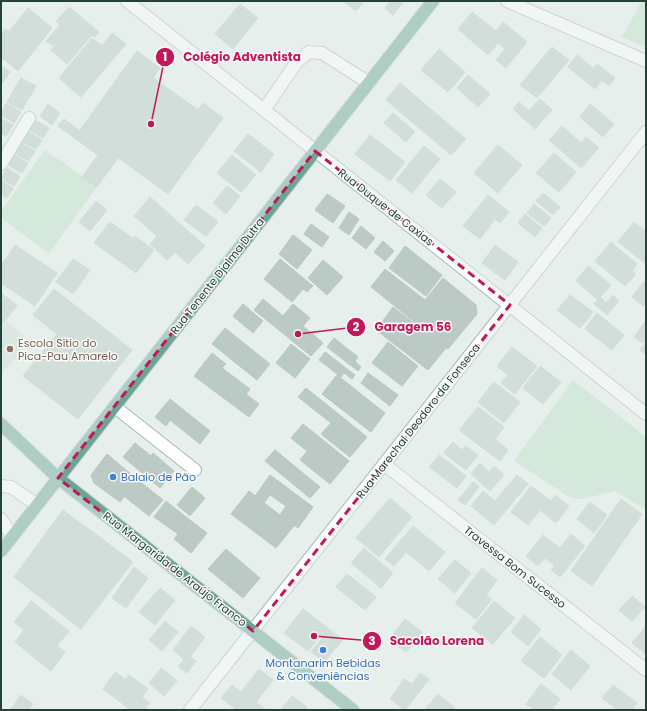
<svg xmlns="http://www.w3.org/2000/svg" width="647" height="711" viewBox="0 0 647 711" font-family="Poppins,sans-serif">
	<rect width="100%" height="100%" fill="#e6efeb"/>
	<path fill="#d4dfda" d="M6 321 25 337 17 346 22 351 1 375V328Z"/>
	<g fill="#bfe0c8">
		<path d="M642 1H646V47L622 37Z"/>
		<path d="M45 150 97 187 49 253 1 218V211Z"/>
		<path d="M573 380 646 437V510L615 491 582 499 571 498 514 461Z"/>
	</g>
	<g fill="#bbcac4" stroke="#b8c9c2">
		<path d="M343 1H364L356 11Z"/>
		<path d="M390 1H404L393 15 385 8Z"/>
		<path d="M240 4 258 18 233 49 215 34Z"/>
		<path d="M69 7 99 32 95 37 92 35 67 64 51 50 54 46 46 41 60 25 56 21Z"/>
		<path d="M28 8 52 28 18 71 1 57V35L5 29 9 32Z"/>
		<path d="M472 12 496 31 503 22 527 42 506 68 496 60 505 49 498 43 488 55 458 29Z"/>
		<path d="M112 33 126 44 81 97 59 78 92 38 102 46Z"/>
		<path d="M552 47 569 60 537 98 520 85Z"/>
		<path d="M439 49 465 72 448 92 421 70Z"/>
		<path d="M137 51 160 68 153 78 198 110 203 103 223 118 168 194 80 130Z"/>
		<path d="M577 55 593 68 597 64 615 78 609 86 602 80 595 89 568 67Z"/>
		<path d="M1 66 10 72 1 85Z"/>
		<path d="M468 75 490 94 478 107 457 88Z"/>
		<path d="M21 78 36 86 29 98 14 89Z"/>
		<path d="M400 83 466 139 451 155 386 100Z"/>
		<path d="M14 90 28 99 22 110 7 102Z"/>
		<path d="M540 99 552 110 535 129 513 109 519 102 529 111Z"/>
		<path d="M6 103 21 112 14 123 1 115Z"/>
		<path d="M48 104 60 113 52 125 40 116Z"/>
		<path d="M590 104 614 124 603 137 580 117Z"/>
		<path d="M393 113 415 132 406 142 384 123Z"/>
		<path d="M1 118 13 125 6 136 1 133Z"/>
		<path d="M64 119 118 158 97 187 82 177 98 155 58 126Z"/>
		<path d="M35 120 49 128 43 138 29 130Z"/>
		<path d="M562 126 581 143 586 137 599 148 581 168 549 140Z"/>
		<path d="M29 132 42 140 36 149 22 142Z"/>
		<path d="M248 134 274 154 261 172 234 151Z"/>
		<path d="M370 135 405 162 390 181 355 154Z"/>
		<path d="M22 144 35 151 29 161 15 154Z"/>
		<path d="M498 145 522 165 498 193 474 173Z"/>
		<path d="M424 146 440 159 412 193 396 180Z"/>
		<path d="M554 153 576 172 559 192 536 173Z"/>
		<path d="M14 155 28 163 22 173 8 165Z"/>
		<path d="M232 155 256 175 241 192 217 173Z"/>
		<path d="M7 168 20 176 14 186 1 178Z"/>
		<path d="M440 179 456 192 442 208 426 195Z"/>
		<path d="M1 180 13 188 7 198 1 194Z"/>
		<path d="M227 186 240 196 226 214 213 203Z"/>
		<path d="M543 193 560 207 553 215 536 201Z"/>
		<path d="M327 194 345 206 333 223 315 210Z"/>
		<path d="M488 195 509 212 500 223 495 219 480 239 463 226Z"/>
		<path d="M150 197 205 246 188 264 175 252 167 260 150 244 157 236 134 216Z"/>
		<path d="M96 201 107 210 90 231 79 222Z"/>
		<path d="M534 204 551 218 544 226 527 213Z"/>
		<path d="M196 205 218 222 206 236 184 220Z"/>
		<path d="M349 212 359 219 349 235 339 228Z"/>
		<path d="M525 214 542 228 535 237 518 223Z"/>
		<path d="M110 222 134 239 135 236 154 250 136 273 94 243Z"/>
		<path d="M634 222 646 232V264L618 242Z"/>
		<path d="M311 224 329 237 322 247 304 234Z"/>
		<path d="M361 226 375 238 366 249 352 238Z"/>
		<path d="M293 235 312 250 297 269 279 254Z"/>
		<path d="M383 241 394 251 385 261 374 252Z"/>
		<path d="M611 242 637 264 632 271 636 274 625 286 595 261Z"/>
		<path d="M15 245 57 273 35 306 1 283V266Z"/>
		<path d="M495 245 518 262 505 280 482 263Z"/>
		<path d="M405 246 442 275 426 296 389 268Z"/>
		<path d="M73 259 90 270 73 294 56 282Z"/>
		<path d="M280 259 313 286 307 292 303 289 292 302 264 279Z"/>
		<path d="M323 260 343 277 327 295 308 278Z"/>
		<path d="M588 266 611 285 600 297 606 303 613 295 619 301 607 315 594 304 598 300 576 281Z"/>
		<path d="M385 269 425 300 443 278 476 305 477 314 448 349 371 287Z"/>
		<path d="M644 281 646 283V303L643 306 632 297Z"/>
		<path d="M54 289 132 350 78 419 23 376 57 334 33 315Z"/>
		<path d="M1 293 17 305 1 326Z"/>
		<path d="M570 295 593 312 580 328 557 310Z"/>
		<path d="M263 299 283 316 293 304 310 318 303 326 323 343 311 356 254 310Z"/>
		<path d="M243 304 263 321 253 333 233 316Z"/>
		<path d="M393 307 446 348 428 370 376 330Z"/>
		<path d="M597 313 624 335 612 350 585 329Z"/>
		<path d="M644 323 646 324V339L643 343 634 337Z"/>
		<path d="M225 328 270 364 257 380 212 344Z"/>
		<path d="M334 338 358 357 355 361 361 367 358 371 327 347Z"/>
		<path d="M388 342 418 366 402 386 372 363Z"/>
		<path d="M646 342V355L640 350Z"/>
		<path d="M291 344 310 359 295 378 276 363Z"/>
		<path d="M512 347 537 366 515 394 501 383 508 375 497 366Z"/>
		<path d="M325 352 355 375 352 379 344 373 341 377 319 360Z"/>
		<path d="M212 353 226 364 222 368 250 389 246 394 259 404 249 417 194 376Z"/>
		<path d="M540 366 561 382 543 404 523 388Z"/>
		<path d="M368 373 398 395 390 406 361 383Z"/>
		<path d="M337 375 385 413 371 432 322 394Z"/>
		<path d="M494 382 520 402 504 423 478 402Z"/>
		<path d="M306 388 367 437 350 457 321 434 331 423 298 397Z"/>
		<path d="M170 399 210 431 200 444 170 420 166 426 155 417Z"/>
		<path d="M478 407 504 427 495 439 508 450 500 461 459 430Z"/>
		<path d="M303 424 349 461 330 484 300 460 307 451 291 438Z"/>
		<path d="M453 442 462 450 466 446 478 455 466 470 444 453Z"/>
		<path d="M135 443 151 456 153 453 174 471 160 488 123 457Z"/>
		<path d="M275 450 320 487 310 498 265 461Z"/>
		<path d="M107 454 138 480 120 502 94 483 91 475Z"/>
		<path d="M439 455 466 476 457 488 429 467Z"/>
		<path d="M480 463 489 472 494 466 504 475 490 491 471 474Z"/>
		<path d="M270 475 313 507 298 528 280 515 286 506 270 495 264 503 255 496Z"/>
		<path d="M517 475 528 484 494 525 471 506 483 491 495 501Z"/>
		<path d="M138 480 163 500 149 516 125 497Z"/>
		<path d="M473 482 479 487 465 505 458 500Z"/>
		<path d="M531 486 551 501 555 495 569 506 556 523 540 510 528 525 511 512Z"/>
		<path d="M192 487 205 498 190 516 177 505Z"/>
		<path d="M249 491 294 526 276 548 231 514Z"/>
		<path d="M390 498 412 517 379 557 356 538Z"/>
		<path d="M621 499 642 514 592 586 571 571Z"/>
		<path d="M166 501 190 520 178 534 154 517Z"/>
		<path d="M590 502 607 515 594 533 577 519Z"/>
		<path d="M63 510 98 536 84 555 49 529Z"/>
		<path d="M190 520 207 533 191 553 174 539Z"/>
		<path d="M413 526 445 552 429 571 406 552 394 566 385 559Z"/>
		<path d="M49 529 118 581 81 629 14 577Z"/>
		<path d="M571 534 585 546 560 577 551 570 555 566 545 558 538 566 526 556 543 535 560 548Z"/>
		<path d="M98 536 133 562 118 581 84 555Z"/>
		<path d="M364 548 393 573 381 588 351 563Z"/>
		<path d="M226 549 260 578 243 598 208 569Z"/>
		<path d="M455 560 471 573 455 593 438 579Z"/>
		<path d="M134 567 148 578 126 608 112 598Z"/>
		<path d="M482 568 497 580 486 595 492 599 476 619 455 603Z"/>
		<path d="M347 574 376 597 365 610 336 587Z"/>
		<path d="M160 588 175 600 155 625 139 612Z"/>
		<path d="M632 596 645 607 632 621 619 610Z"/>
		<path d="M31 601 69 631 57 646 65 652 51 671 15 642 24 630 14 622Z"/>
		<path d="M494 601 515 618 493 644 472 628Z"/>
		<path d="M303 609 343 640 336 648 320 636 308 651 284 633Z"/>
		<path d="M524 615 541 629 528 646 511 632Z"/>
		<path d="M405 619 422 632 406 652 389 639Z"/>
		<path d="M165 621 178 632 162 651 149 640Z"/>
		<path d="M191 626 205 637 190 657 196 661 187 673 178 667 184 659 173 650Z"/>
		<path d="M646 626V654L632 643Z"/>
		<path d="M540 637 562 655 544 678 521 661Z"/>
		<path d="M322 638 335 648 325 662 311 652Z"/>
		<path d="M571 650 590 666 571 690 552 674Z"/>
		<path d="M161 668 177 681 164 696 149 683Z"/>
		<path d="M259 669 273 680 256 702 266 710H237L221 698 232 685 241 692Z"/>
		<path d="M115 672 126 680 129 675 148 689 142 697 150 703 144 710H131L103 689Z"/>
		<path d="M420 673 429 679 405 710 390 699 404 679 412 684Z"/>
		<path d="M541 684 560 699 551 710H535L526 704Z"/>
		<path d="M613 685 637 703 632 710H618L602 698Z"/>
		<path d="M438 694 457 710H425Z"/>
		<path d="M21 695 33 704 28 710H10Z"/>
		<path d="M292 696 307 707 305 710H281Z"/>
	</g>
	<g fill="none" stroke-linecap="round" stroke-linejoin="round">
		<g stroke="#a8b8b2" stroke-width="14">
			<g id="minor">
				<path d="M127 1 646 414"/>
				<path d="M507 1 646 61"/>
				<path d="M264 110 296 63 309 52 322 53 369 83"/>
				<path d="M1 164 29 118"/>
				<path d="M115 407 195 470"/>
				<path d="M384 464 646 670"/>
				<path d="M1 486 11 487 37 505"/>
				<path d="M1 519 12 536"/>
				<path d="M190 710 646 132"/>
			</g>
		</g>
		<g stroke="#c2cac8" stroke-width="14">
			<g id="major">
				<path d="M1 424 58 478 353 710"/>
				<path d="M1 551 433 1"/>
			</g>
		</g>
		<use href="#minor" stroke="#fff" stroke-width="12"/>
		<use href="#major" stroke="#6aa596" stroke-width="12"/>
	</g>
	<path d="M0 0H647V711H0ZM315 151 510 305 253 631 58 478Z" fill="#e6efeb" fill-opacity=".55" fill-rule="evenodd"/>
	<path fill="none" stroke="#c2185b" stroke-width="3" stroke-dasharray="8 5" stroke-linejoin="round" d="M315 151 510 305 253 631 58 478Z"/>
	<circle fill="#8d6e63" stroke="#f7fbf9" stroke-width="1.5" cx="10" cy="349" r="4"/>
	<g fill="#3f7fe0" stroke="#f7fbf9" stroke-width="1.5">
		<circle cx="113" cy="477" r="4"/>
		<circle cx="323" cy="650" r="4"/>
	</g>
	<g text-anchor="middle" stroke-width="3" stroke-linejoin="round" paint-order="stroke">
		<g font-size="11" fill="#24423a" stroke="#f7fbf9">
			<text transform="translate(386 207) rotate(38)" y="4">Rua Duque de Caxias</text>
			<text transform="translate(217 276) rotate(-52)" y="4">Rua Tenente Djalma Dutra</text>
			<text transform="translate(418 421) rotate(-52)" y="4">Rua Marechal Deodoro da Fonseca</text>
			<text transform="translate(515 567) rotate(38)" y="4">Travessa Bom Sucesso</text>
			<text transform="translate(175 569) rotate(38)" y="4">Rua Margarida de Araújo Franco</text>
		</g>
		<g font-size="11" fill="#785e54" stroke="#f7fbf9" text-anchor="start">
			<text x="18" y="347">Escola Sítio do<tspan x="18" dy="13">Pica-Pau Amarelo</tspan></text>
		</g>
		<g font-size="11" fill="#366cbe" stroke="#f7fbf9" text-anchor="start">
			<text x="121" y="481">Balaio de Pão</text>
			<text x="323" y="667" text-anchor="middle">Montanarim Bebidas<tspan x="323" dy="13">&amp; Conveniências</tspan></text>
		</g>
	</g>
	<path fill="none" stroke="#c2185b" stroke-width="1.5" d="M151 124L165 57M298 334L356 327M314 636L372 641"/>
	<g fill="#c2185b" stroke="#f7fbf9" stroke-width="1.5">
		<circle cx="151" cy="124" r="4"/>
		<circle cx="298" cy="334" r="4"/>
		<circle cx="314" cy="636" r="4"/>
		<circle cx="165" cy="57" r="10"/>
		<circle cx="356" cy="327" r="10"/>
		<circle cx="372" cy="641" r="10"/>
	</g>
	<g font-size="12" text-anchor="middle" font-weight="bold" fill="#fff">
		<text x="165" y="61">1</text>
		<text x="356" y="331">2</text>
		<text x="372" y="645">3</text>
	</g>
	<g font-size="12" text-anchor="middle" font-weight="bold" fill="#c2185b" stroke="#f7fbf9" stroke-width="3" stroke-linejoin="round" paint-order="stroke">
		<text x="242" y="61">Colégio Adventista</text>
		<text x="413" y="331">Garagem 56</text>
		<text x="437" y="645">Sacolão Lorena</text>
	</g>
	<rect width="647" height="711" fill="none" stroke="#24423a" stroke-width="4"/>
</svg>
